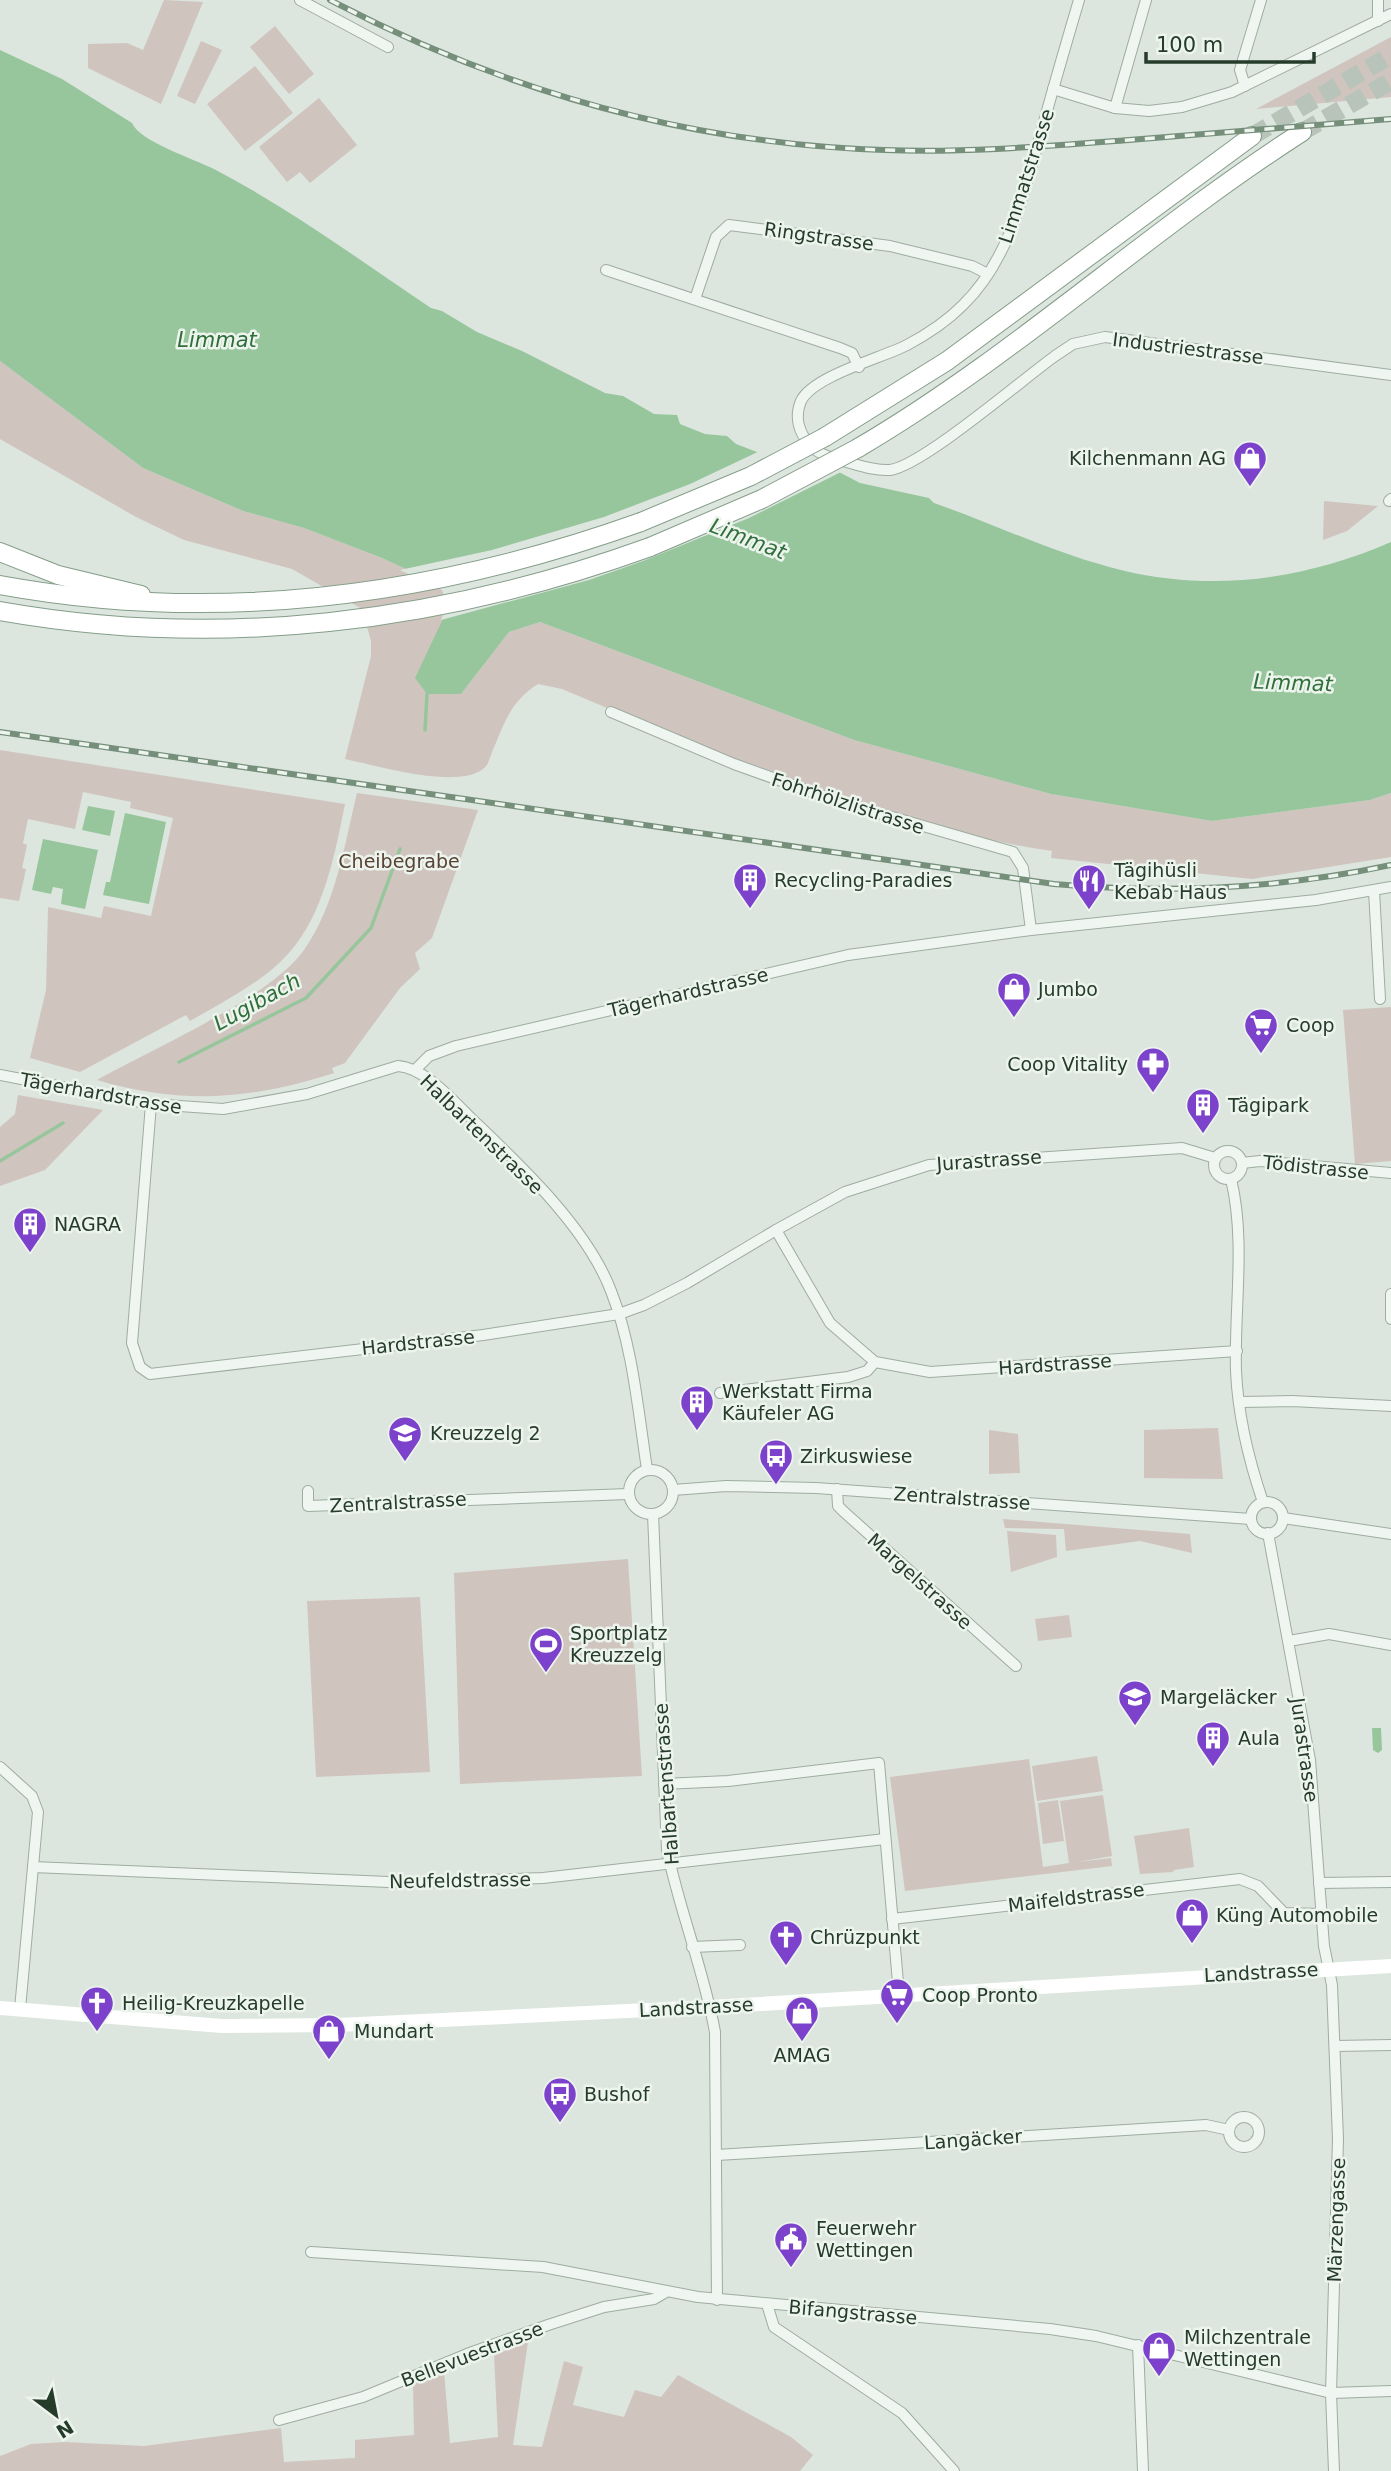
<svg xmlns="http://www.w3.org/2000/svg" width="1391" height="2471" viewBox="0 0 1391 2471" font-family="'DejaVu Sans',sans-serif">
	<rect width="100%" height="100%" fill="#dce6de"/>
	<g fill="#d0c4be">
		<path d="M164 0 203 2 161 104 88 68V44L127 43 143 50Z"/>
		<path d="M275 26 314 74 289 94 250 47Z"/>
		<path d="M1391 37V97L1256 109Z"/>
		<path d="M201 41 222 50 195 104 177 96Z"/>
		<path d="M255 66 293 113 245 151 207 104Z"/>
		<path d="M319 98 357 145 310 183 300 172 287 182 259 147Z"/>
		<path d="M0 361 143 468 243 511 304 528 382 558 445 587 461 694 509 632 540 622 854 740 1051 794 1212 821 1370 800 1391 793V857L1252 879 1051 858 1052 851C882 826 719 755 562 689L538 684C513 700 506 718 495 745 492 751 490 759 487 765 466 793 375 765 345 759L371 656V641L362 609 292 569 184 540 136 517 0 439Z"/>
		<path d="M1324 501 1378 506 1347 531 1323 540Z"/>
		<path d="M0 750 345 804C335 853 324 915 288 954 263 982 223 1002 190 1021L186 1015 80 1072 30 1058 46 990 48 907 101 918 104 906 151 916 173 818 130 808 131 802 83 792 75 829 28 819 23 843 27 845 22 868 26 869 19 901 0 898Z"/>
		<path d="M357 793 478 810 432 938 415 953 420 969 400 988 345 1063 332 1068 334 1073C250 1100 182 1105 97 1080 152 1049 270 998 304 950 336 904 344 846 357 793Z"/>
		<path d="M1391 1007V1161L1355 1164 1343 1010Z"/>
		<path d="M18 1095 103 1110 45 1170 0 1186V1127L15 1114Z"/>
		<path d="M1218 1428 1223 1479 1144 1478V1430Z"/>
		<path d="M989 1430 1018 1434 1020 1473 989 1474Z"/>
		<path d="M1003 1519 1190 1534 1192 1553 1140 1541 1066 1551 1064 1529 1005 1528Z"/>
		<path d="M1007 1531 1056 1535 1057 1557 1011 1572Z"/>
		<path d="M628 1559 642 1776 460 1784 454 1573Z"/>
		<path d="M420 1597 430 1772 316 1777 307 1601Z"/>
		<path d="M1069 1615 1072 1637 1038 1641 1035 1619Z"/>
		<path d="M1097 1756 1103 1791 1037 1801 1032 1766Z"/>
		<path d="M1029 1759 1043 1867 1069 1863 1060 1801 1103 1795 1112 1856 1078 1862 1111 1858 1112 1866 905 1891 890 1777Z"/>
		<path d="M1058 1800 1064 1841 1043 1844 1038 1803Z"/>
		<path d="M1189 1828 1194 1867 1174 1870 1173 1872 1140 1874 1134 1836Z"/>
		<path d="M528 2342 513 2445 542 2447 564 2361 583 2367 573 2405 624 2417 635 2390 661 2397 678 2375 791 2437 813 2455 800 2471H0V2456L31 2444 65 2442 144 2446 281 2428 284 2462 355 2458V2440L414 2435 413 2384 444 2371 450 2443 498 2437 494 2355Z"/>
	</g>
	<g fill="#97c69c">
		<path d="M0 50 62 79 132 123C139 141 194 159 214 169 291 209 359 260 431 308L442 311 477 332 522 351 605 393 623 396 654 414 677 415 680 424 705 434 727 436 736 444 757 452H772L839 472 860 483 929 498 934 503C997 525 1060 556 1125 571 1216 592 1306 579 1391 542V793L1370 800 1212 821 1051 794 854 740 540 622 509 632 461 694H427L415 678 450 604 445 587 382 558 304 528 243 511 143 468 0 361Z"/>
		<path d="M88 806 115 811 110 836 82 830Z"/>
		<path d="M125 813 166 822 149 904 103 895 106 882H110Z"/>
		<path d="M43 839 98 850 85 909 61 904 63 889 53 887 51 894 32 890Z"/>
		<path d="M1372 1728H1381L1382 1750 1378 1753 1373 1750Z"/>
	</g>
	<path fill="#dce6de" d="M766 448 843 471 749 518 643 561 589 580 441 620 447 604 442 590 400 570 492 550 604 517 690 484Z"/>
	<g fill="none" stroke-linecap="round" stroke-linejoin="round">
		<g stroke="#97c69c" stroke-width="3.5">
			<path d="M425 730 427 694"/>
			<path d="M179 1062 306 998 371 928 400 849"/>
			<path d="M0 1161 63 1123"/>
		</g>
		<g stroke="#b8c4ba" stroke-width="18" stroke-dasharray="18 9" stroke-linecap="butt">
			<path d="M1302 132 1391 81"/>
			<path d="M1252 136 1391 55"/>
		</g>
		<g stroke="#9eaca1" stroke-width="12">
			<g id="street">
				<path d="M300 0 388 47"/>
				<path d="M1079 0C1066 44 1053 88 1041 133 1023 194 1010 259 963 305 947 321 928 334 907 345 882 358 813 376 801 401 794 417 799 433 810 445 819 455 831 457 843 461 858 465 874 471 890 470 922 466 1023 379 1055 356L1073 344 1105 337 1391 375"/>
				<path d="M1378 0V21"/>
				<path d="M1245 86 1240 70 1261 0"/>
				<path d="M1053 89 1115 108 1149 111 1182 107 1232 92 1391 14"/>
				<path d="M1115 108 1146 0"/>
				<path d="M606 270 840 348 852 353 859 367"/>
				<path d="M695 299 716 237 729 225 890 246 972 266 988 274"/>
				<path d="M1389 501 1391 499"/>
				<path d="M611 712 734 764 837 801 1013 852 1023 868 1031 930"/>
				<path d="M1374 891 1380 999"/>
				<path d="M415 1070 429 1056 456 1046 848 955 1031 930 1316 900 1391 887"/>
				<path d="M0 1075 151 1104 223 1109 307 1094 398 1066C426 1068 454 1102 474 1121 522 1167 587 1228 611 1291 633 1347 638 1411 647 1469"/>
				<path d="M151 1104 132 1343 140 1367 150 1374 483 1335 619 1314 644 1305 687 1283 776 1230 830 1323 875 1362 930 1372 1237 1351"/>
				<circle cx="1228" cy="1165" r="14"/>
				<path d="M1242 1163 1260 1161 1391 1173"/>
				<path d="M1231 1179C1246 1241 1234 1309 1236 1371 1238 1415 1249 1461 1263 1502"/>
				<path d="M776 1230 845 1192 929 1165 1182 1148 1215 1158"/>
				<path d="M1391 1294V1319"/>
				<path d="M720 1393 848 1377 867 1371 875 1362"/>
				<path d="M1240 1402 1292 1401 1391 1406"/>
				<circle cx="651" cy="1492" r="22"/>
				<path d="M837 1489 838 1506 843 1511 1016 1666"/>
				<path d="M673 1490 726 1486 816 1488 1251 1519"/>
				<path d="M308 1491V1506L628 1494"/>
				<circle cx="1267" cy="1518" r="16"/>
				<path d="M653 1514 667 1850C680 1912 704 1971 715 2032L717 2300"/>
				<path d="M1283 1518 1391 1534"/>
				<path d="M1268 1533 1310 1760 1324 1946 1332 1985 1338 2139 1331 2393 1334 2471"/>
				<path d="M1289 1641 1329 1634 1391 1645"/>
				<path d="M0 1767 32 1796 38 1812 20 2009"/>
				<path d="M664 1784 728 1781 879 1763 899 1994"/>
				<path d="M33 1867 412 1883 543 1878 885 1839"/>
				<path d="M1319 1883 1391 1882"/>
				<path d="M892 1919 1240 1879 1258 1886 1284 1913 1321 1914"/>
				<path d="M692 1947 740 1945"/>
				<path d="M1335 2046 1391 2045"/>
				<circle cx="1244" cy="2132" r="15"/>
				<path d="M717 2155 1206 2125 1229 2130"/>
				<path d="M311 2252 543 2267 698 2297 1050 2329 1096 2336 1331 2393 1391 2391"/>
				<path d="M767 2304 774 2327 902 2413 954 2471"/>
				<path d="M1138 2345 1143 2471"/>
				<path d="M279 2420 363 2397 467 2354 548 2325 604 2307 654 2299 666 2292"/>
			</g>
		</g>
		<g stroke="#849d89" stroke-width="20">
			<g id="highway">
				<path d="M825 437 947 361 1252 136"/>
				<path d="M858 448C1015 356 1149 230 1302 132"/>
				<path d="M0 552 58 575 141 595"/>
				<path d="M0 585C218 625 434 596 641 522"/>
				<path d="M0 611C220 650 440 623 650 547"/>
			</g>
		</g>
		<use href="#street" stroke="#eff5f0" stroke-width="10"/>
		<path stroke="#fff" stroke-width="14" d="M0 2008 222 2026 338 2025 710 2007 1391 1966"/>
		<use href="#highway" stroke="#fff" stroke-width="18"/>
		<g stroke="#768f7b" stroke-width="6">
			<g id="rail">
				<path d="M330 0C502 90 689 144 884 150 966 153 1048 146 1129 140 1217 133 1304 126 1391 119"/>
				<path d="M0 732 1054 884C1168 894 1279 889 1391 865"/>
			</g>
		</g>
		<use href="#rail" stroke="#ecf4ed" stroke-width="3.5" stroke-dasharray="10" stroke-linecap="butt"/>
		<g stroke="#849d89" stroke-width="20" stroke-linecap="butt">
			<g id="highway-bridge">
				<path d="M641 522 751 476 825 437"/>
				<path d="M650 547 762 499 858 448"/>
			</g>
		</g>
		<use href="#highway-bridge" stroke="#fff" stroke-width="18"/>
	</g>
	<defs>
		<g id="shop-pin" transform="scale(1.75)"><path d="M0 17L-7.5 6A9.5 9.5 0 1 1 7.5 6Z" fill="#7d42cb" stroke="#ecf4ed"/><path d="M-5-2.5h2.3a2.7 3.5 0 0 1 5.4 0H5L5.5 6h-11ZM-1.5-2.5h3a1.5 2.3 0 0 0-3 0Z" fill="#fff"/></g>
		<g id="building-pin" transform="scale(1.75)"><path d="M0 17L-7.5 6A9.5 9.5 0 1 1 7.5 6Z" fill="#7d42cb" stroke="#ecf4ed"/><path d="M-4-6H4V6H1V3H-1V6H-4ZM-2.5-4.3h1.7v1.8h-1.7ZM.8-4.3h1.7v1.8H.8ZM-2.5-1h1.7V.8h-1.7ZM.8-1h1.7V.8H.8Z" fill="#fff"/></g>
		<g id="restaurant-pin" transform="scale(1.75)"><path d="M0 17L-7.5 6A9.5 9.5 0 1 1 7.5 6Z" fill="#7d42cb" stroke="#ecf4ed"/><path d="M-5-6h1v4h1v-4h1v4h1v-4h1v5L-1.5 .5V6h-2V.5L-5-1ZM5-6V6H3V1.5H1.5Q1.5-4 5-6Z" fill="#fff"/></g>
		<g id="supermarket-pin" transform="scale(1.75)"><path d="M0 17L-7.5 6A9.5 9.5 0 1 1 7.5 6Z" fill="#7d42cb" stroke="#ecf4ed"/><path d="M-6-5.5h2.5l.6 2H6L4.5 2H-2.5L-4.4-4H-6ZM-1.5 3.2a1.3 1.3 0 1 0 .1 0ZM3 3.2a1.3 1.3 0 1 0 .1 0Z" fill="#fff"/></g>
		<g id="pharmacy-pin" transform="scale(1.75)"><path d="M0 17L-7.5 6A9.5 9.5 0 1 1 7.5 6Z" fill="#7d42cb" stroke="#ecf4ed"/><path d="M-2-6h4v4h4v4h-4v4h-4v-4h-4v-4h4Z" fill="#fff"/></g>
		<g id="school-pin" transform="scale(1.75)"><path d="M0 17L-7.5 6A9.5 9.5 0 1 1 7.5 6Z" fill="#7d42cb" stroke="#ecf4ed"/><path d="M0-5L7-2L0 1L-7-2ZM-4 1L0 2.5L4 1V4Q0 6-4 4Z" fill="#fff"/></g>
		<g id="bus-pin" transform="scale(1.75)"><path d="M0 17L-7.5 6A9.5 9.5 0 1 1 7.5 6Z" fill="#7d42cb" stroke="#ecf4ed"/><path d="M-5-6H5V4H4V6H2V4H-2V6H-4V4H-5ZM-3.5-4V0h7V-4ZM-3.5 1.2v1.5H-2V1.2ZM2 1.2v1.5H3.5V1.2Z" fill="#fff"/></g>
		<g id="stadium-pin" transform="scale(1.75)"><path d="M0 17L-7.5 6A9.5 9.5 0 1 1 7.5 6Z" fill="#7d42cb" stroke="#ecf4ed"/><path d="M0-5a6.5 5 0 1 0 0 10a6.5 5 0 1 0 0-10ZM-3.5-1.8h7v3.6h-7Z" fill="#fff"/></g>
		<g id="church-pin" transform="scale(1.75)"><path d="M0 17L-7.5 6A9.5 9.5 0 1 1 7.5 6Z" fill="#7d42cb" stroke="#ecf4ed"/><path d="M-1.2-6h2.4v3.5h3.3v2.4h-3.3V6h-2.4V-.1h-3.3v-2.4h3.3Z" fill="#fff"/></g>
		<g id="civic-pin" transform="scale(1.75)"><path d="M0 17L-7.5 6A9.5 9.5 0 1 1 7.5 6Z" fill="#7d42cb" stroke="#ecf4ed"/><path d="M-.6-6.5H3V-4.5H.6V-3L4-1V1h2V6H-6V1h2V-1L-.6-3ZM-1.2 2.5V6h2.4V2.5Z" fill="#fff"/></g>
	</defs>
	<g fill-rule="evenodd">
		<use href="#shop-pin" x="1250" y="458"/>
		<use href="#building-pin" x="750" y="880"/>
		<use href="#restaurant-pin" x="1089" y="881"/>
		<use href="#shop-pin" x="1014" y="989"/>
		<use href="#supermarket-pin" x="1261" y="1025"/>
		<use href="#pharmacy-pin" x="1153" y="1064"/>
		<use href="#building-pin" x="1203" y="1105"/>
		<use href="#building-pin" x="30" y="1224"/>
		<use href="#building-pin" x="697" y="1402"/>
		<use href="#school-pin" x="405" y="1433"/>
		<use href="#bus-pin" x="776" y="1456"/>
		<use href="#stadium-pin" x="546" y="1644"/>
		<use href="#school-pin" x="1135" y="1697"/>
		<use href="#building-pin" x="1213" y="1738"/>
		<use href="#shop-pin" x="1192" y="1915"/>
		<use href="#church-pin" x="786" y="1937"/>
		<use href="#supermarket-pin" x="897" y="1995"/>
		<use href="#church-pin" x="97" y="2003"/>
		<use href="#shop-pin" x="802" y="2013"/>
		<use href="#shop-pin" x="329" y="2031"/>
		<use href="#bus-pin" x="560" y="2094"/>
		<use href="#civic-pin" x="791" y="2239"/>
		<use href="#shop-pin" x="1159" y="2348"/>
	</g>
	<g text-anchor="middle" stroke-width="5" stroke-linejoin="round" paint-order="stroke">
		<g font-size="19" fill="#263c2b" stroke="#ecf4ed">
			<text transform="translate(1026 176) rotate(-72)" y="7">Limmatstrasse</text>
			<text transform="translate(819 236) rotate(8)" y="7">Ringstrasse</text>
			<text transform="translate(1188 348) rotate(7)" y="7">Industriestrasse</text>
			<text transform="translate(848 803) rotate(18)" y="7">Fohrhölzlistrasse</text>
			<text transform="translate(688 992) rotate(-13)" y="7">Tägerhardstrasse</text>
			<text transform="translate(101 1093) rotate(10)" y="7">Tägerhardstrasse</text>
			<text transform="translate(482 1134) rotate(44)" y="7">Halbartenstrasse</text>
			<text transform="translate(989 1160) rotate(-4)" y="7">Jurastrasse</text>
			<text transform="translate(1316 1167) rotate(6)" y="7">Tödistrasse</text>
			<text transform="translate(418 1342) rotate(-6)" y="7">Hardstrasse</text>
			<text transform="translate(1055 1364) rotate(-4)" y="7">Hardstrasse</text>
			<text transform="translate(962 1498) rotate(4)" y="7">Zentralstrasse</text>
			<text transform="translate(398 1502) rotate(-3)" y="7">Zentralstrasse</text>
			<text transform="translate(920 1581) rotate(42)" y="7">Margelstrasse</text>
			<text transform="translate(1305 1750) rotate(82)" y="7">Jurastrasse</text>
			<text transform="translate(666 1784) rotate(-94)" y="7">Halbartenstrasse</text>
			<text transform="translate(460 1880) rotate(-1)" y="7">Neufeldstrasse</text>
			<text transform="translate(1076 1897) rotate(-7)" y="7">Maifeldstrasse</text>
			<text transform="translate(1261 1972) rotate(-3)" y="7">Landstrasse</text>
			<text transform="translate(696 2007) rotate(-3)" y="7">Landstrasse</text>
			<text transform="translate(973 2139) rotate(-4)" y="7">Langäcker</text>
			<text transform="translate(1336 2220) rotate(-88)" y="7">Märzengasse</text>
			<text transform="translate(853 2312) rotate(5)" y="7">Bifangstrasse</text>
			<text transform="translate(472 2354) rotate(-21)" y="7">Bellevuestrasse</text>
		</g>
		<g font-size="19" fill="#263c2b" stroke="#ecf4ed" text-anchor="start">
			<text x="1226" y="465" text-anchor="end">Kilchenmann AG</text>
			<text x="1114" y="877">Tägihüsli<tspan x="1114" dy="22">Kebab Haus</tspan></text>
			<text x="774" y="887">Recycling-Paradies</text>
			<text x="1038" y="996">Jumbo</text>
			<text x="1286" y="1032">Coop</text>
			<text x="1128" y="1071" text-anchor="end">Coop Vitality</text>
			<text x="1228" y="1112">Tägipark</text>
			<text x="54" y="1231">NAGRA</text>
			<text x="722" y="1398">Werkstatt Firma<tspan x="722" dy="22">Käufeler AG</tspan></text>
			<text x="430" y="1440">Kreuzzelg 2</text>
			<text x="800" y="1463">Zirkuswiese</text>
			<text x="570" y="1640">Sportplatz<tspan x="570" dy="22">Kreuzzelg</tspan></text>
			<text x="1160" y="1704">Margeläcker</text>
			<text x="1238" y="1745">Aula</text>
			<text x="1216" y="1922">Küng Automobile</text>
			<text x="810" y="1944">Chrüzpunkt</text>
			<text x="922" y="2002">Coop Pronto</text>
			<text x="122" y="2010">Heilig-Kreuzkapelle</text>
			<text x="354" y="2038">Mundart</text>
			<text x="802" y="2062" text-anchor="middle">AMAG</text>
			<text x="584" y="2101">Bushof</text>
			<text x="816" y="2235">Feuerwehr<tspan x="816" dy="22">Wettingen</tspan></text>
			<text x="1184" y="2344">Milchzentrale<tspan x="1184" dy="22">Wettingen</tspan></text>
		</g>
		<g font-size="19" fill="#584234" stroke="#ecf4ed">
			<text x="399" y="868">Cheibegrabe</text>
		</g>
		<g font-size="21" font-style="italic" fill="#316f3a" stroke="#ecf4ed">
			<text x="217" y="347">Limmat</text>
			<text transform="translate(748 539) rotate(21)" y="7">Limmat</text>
			<text transform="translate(1293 683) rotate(2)" y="7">Limmat</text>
			<text transform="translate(257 1002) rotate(-29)" y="7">Lugibach</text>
		</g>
	</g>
	<g transform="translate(56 2415) rotate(148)" stroke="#ecf4ed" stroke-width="5" paint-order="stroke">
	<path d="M0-5L12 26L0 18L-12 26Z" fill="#263c2b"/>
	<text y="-10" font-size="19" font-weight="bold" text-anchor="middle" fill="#263c2b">N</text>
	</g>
	<path d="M1146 52v10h168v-10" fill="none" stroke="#263c2b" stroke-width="3.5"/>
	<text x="1156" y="52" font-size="21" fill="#263c2b" stroke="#ecf4ed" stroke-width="5" paint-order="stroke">100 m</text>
</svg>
